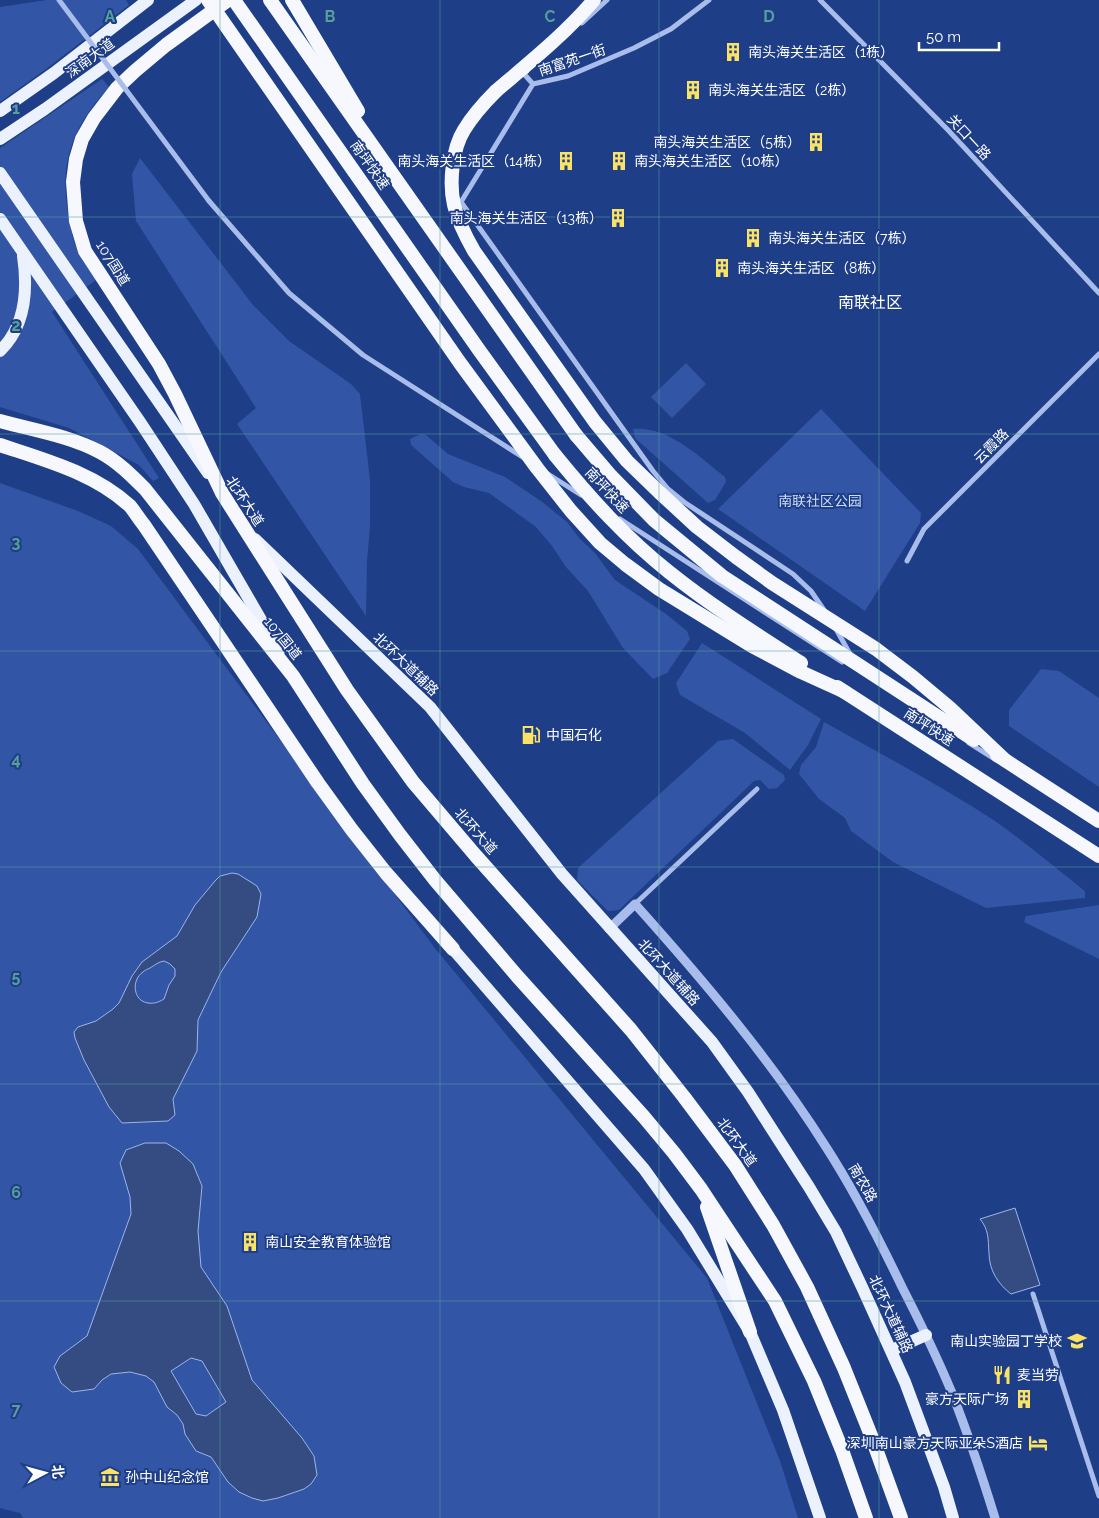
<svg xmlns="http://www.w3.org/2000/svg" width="1099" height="1518" viewBox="0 0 1099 1518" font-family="Raleway,'Noto Sans SC',sans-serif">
	<rect width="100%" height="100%" fill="#1e3e87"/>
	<g fill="#3256a5">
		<path d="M47 0H126L129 5 46 69 0 102V7Z"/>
		<path d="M102 79 109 87C73 126 58 163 69 217 71 226 72 238 76 246 82 258 89 269 96 280L52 312 159 478 153 481 139 465 69 428 0 407V148Z"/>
		<path d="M140 158 253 305 289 341 351 384 360 394 370 480V526L367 561 366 616 237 424 256 408 136 221 132 174Z"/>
		<path d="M686 363 706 384 672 418 651 397Z"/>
		<path d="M821 409 921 513 920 523 865 611 718 509Z"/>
		<path d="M633 429C669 426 699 457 725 477L726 482 715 500 708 503 635 438Z"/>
		<path d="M421 434 426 435 448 454 505 477 541 501 567 522 580 539 595 553 615 580 666 614 687 631 690 639 667 673 653 679 623 648 588 591 566 567 552 546 536 527 489 493 464 487 453 482 411 445 410 439Z"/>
		<path d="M0 483 78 511 111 526 138 549 434 947 707 1278 780 1461 798 1518H23L20 1513 0 1508Z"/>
		<path d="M702 643 821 719 808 745 790 770 745 733 680 695 676 683Z"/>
		<path d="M1041 669 1059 671 1099 698V787L1009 726V710Z"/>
		<path d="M824 722C881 754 940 785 995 821 1026 843 1055 867 1085 891V898L986 908 893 862 851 831 845 818 819 799 799 774 801 765 816 747Z"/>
		<path d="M733 739 784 775 785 780 777 788 769 789 760 780 754 781 619 910 608 911 577 880 578 868 718 741Z"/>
		<path d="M1099 905V959L1024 922 1026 916Z"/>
	</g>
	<g fill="#344c82" stroke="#9bb6ec" fill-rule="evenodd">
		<path d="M232 873 238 874 257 886 261 894 257 917 221 972 198 1020 197 1051 173 1099 175 1115 168 1121 122 1123 109 1107 84 1060 75 1038 74 1032 78 1027 96 1021 113 1009 119 1003 132 976 142 962 177 936 195 905 215 881 220 876ZM164 961 170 964 175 969V976L169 985 164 999C159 1002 154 1004 148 1003 133 1001 131 980 143 972 145 970 148 969 150 968 155 965 158 962 164 961Z"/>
		<path d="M145 1143H166L179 1151 193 1164 202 1186 198 1231 201 1267 227 1306 252 1380 302 1438 314 1456 317 1475 311 1484 304 1489 278 1498 263 1501 252 1498 239 1492 228 1482 211 1457 196 1451 185 1434 183 1424 177 1415 167 1407 154 1382 146 1376 130 1372 111 1374 102 1380 94 1389 72 1392 61 1383 54 1367 60 1356 87 1336 131 1214 130 1197 120 1163 126 1150ZM191 1358 202 1361 226 1402 206 1416 196 1414 171 1371Z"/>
		<path d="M1015 1208 1040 1285 1011 1294C998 1284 989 1270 989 1253 988 1239 989 1230 980 1219Z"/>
	</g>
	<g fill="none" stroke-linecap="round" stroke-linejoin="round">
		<g stroke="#a8bdeb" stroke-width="5">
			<path d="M709 0 671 29 634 48 568 76 533 84 461 202 653 471 668 489 684 502 793 574 811 591 826 613"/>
			<path d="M820 0 948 130 1099 293"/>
			<path d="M582 23 607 0"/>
			<path d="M527 71 524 74 533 84"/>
			<path d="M209 201 289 293 363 355 524 458"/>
			<path d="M548 474 581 495"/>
			<path d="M620 519 842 662"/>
			<path d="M907 561 924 529 1099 354"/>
			<path d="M836 629 850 654"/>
			<path d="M969 743 996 760"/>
			<path d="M635 904 757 789"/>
			<path d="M1033 1294 1099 1496"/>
		</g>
		<path stroke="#a8bdeb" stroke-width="9" d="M609 929 635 904C704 981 771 1060 826 1147 855 1192 879 1239 902 1287 920 1322 937 1357 952 1393 968 1434 982 1476 995 1518"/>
		<g stroke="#ecf1fe" stroke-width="12">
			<path d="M0 111 54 73 148 0"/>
			<path d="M0 139 45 109 196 0"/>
			<path d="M0 173 208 473"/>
			<path d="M0 219 140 422 194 504 279 651"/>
			<path d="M0 351C26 326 28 290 23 256"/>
			<path d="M255 539 430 707 562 874 712 1042 748 1092 809 1187 836 1232 862 1287 905 1382 944 1487 953 1518"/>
			<path d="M453 949 644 1169 687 1229 750 1332 783 1410 820 1518"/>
			<path d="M892 1350 926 1335"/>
		</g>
		<g stroke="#f6f8fe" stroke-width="14">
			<path d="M228 0 166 45 135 71 117 88 94 118 82 139 76 159 73 182 76 221 85 251 159 364 175 394 222 493 347 690 413 782 476 856 631 1030 684 1097 735 1165 773 1225 807 1287 844 1368 872 1438 901 1518"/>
			<path d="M234 0 479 350 555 455"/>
			<path d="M270 0 576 435"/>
			<path d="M292 0 358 111"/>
			<path d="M496 91C530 62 565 34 594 0"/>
			<path d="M0 421C33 430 70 436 100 452 117 461 131 475 145 489L293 676 363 784 400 835 435 880 517 976 644 1117 674 1153 701 1189 775 1301 814 1381 842 1450 866 1518"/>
			<path d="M0 445C45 460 94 473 130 506 135 512 139 519 144 525L318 783 352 830 386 873 453 949"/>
			<path d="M707 1207 750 1332"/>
		</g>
		<path stroke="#a8bdeb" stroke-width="5" d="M59 0 209 201"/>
		<g stroke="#f6f8fe" stroke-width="14">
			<path d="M208 0 460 363 537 468 571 511 600 543 625 564 659 589 752 646 801 672 845 692"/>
			<path d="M496 91C484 103 473 115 464 130 452 149 449 184 454 205 458 222 466 237 474 251L595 422 627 461 659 492 697 527 736 557 772 583 876 649 913 677 950 708 1005 760"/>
			<path d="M576 435 611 476 654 520 722 576 974 740"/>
			<path d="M555 455C590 498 625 537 669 572 710 605 756 634 801 663"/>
			<path d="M837 687 1099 856"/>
			<path d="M997 755 1099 821"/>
		</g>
	</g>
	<path fill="none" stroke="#579f9a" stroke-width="1" stroke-opacity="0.55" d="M220 0V1518M440 0V1518M659 0V1518M879 0V1518M0 217H1099M0 434H1099M0 651H1099M0 867H1099M0 1084H1099M0 1301H1099"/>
	<defs>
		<g id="building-bare" transform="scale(1.5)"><path d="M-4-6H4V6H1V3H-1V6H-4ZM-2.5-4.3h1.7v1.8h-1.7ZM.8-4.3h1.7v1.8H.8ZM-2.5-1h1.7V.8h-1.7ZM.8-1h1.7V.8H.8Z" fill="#fae267" stroke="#1e3e87" stroke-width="2.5" paint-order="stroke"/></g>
		<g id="fuel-bare" transform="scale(1.5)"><path d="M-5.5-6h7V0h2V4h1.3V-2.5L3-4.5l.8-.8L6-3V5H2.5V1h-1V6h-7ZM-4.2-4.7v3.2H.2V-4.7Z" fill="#fae267" stroke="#1e3e87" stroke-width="2.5" paint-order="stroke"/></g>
		<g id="school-bare" transform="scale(1.5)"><path d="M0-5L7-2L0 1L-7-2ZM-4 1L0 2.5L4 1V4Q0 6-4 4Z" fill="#fae267" stroke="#1e3e87" stroke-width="2.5" paint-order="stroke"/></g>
		<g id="restaurant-bare" transform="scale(1.5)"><path d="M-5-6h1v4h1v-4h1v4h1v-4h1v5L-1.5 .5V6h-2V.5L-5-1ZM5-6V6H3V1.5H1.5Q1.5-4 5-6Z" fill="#fae267" stroke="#1e3e87" stroke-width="2.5" paint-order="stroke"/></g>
		<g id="hotel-bare" transform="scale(1.5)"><path d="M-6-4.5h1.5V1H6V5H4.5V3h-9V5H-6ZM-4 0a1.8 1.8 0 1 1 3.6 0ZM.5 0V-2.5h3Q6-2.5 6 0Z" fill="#fae267" stroke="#1e3e87" stroke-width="2.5" paint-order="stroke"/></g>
		<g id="museum-bare" transform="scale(1.5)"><path d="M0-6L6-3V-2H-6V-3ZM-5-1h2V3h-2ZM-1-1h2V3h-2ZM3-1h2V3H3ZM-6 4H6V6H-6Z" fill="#fae267" stroke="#1e3e87" stroke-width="2.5" paint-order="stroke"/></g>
	</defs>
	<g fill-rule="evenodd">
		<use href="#building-bare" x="733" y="52"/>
		<use href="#building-bare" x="693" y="90"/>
		<use href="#building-bare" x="816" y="142"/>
		<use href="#building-bare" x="566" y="161"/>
		<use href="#building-bare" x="619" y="161"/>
		<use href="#building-bare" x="618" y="218"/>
		<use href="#building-bare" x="753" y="238"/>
		<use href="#building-bare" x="722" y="268"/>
		<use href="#fuel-bare" x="531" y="735"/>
		<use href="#building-bare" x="250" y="1242"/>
		<use href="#school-bare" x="1077" y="1341"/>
		<use href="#restaurant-bare" x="1002" y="1375"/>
		<use href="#building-bare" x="1024" y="1399"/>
		<use href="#hotel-bare" x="1038" y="1443"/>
		<use href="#museum-bare" x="110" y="1477"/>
	</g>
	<g text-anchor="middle" stroke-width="4" stroke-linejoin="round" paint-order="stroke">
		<g font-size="14" fill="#fff" stroke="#1e3e87" text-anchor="start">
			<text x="748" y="57">南头海关生活区（1栋）</text>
			<text x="708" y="95">南头海关生活区（2栋）</text>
			<text x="801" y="147" text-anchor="end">南头海关生活区（5栋）</text>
			<text x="551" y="166" text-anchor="end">南头海关生活区（14栋）</text>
			<text x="634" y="166">南头海关生活区（10栋）</text>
			<text x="603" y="223" text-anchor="end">南头海关生活区（13栋）</text>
			<text x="768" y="243">南头海关生活区（7栋）</text>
			<text x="737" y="273">南头海关生活区（8栋）</text>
			<text x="546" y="740">中国石化</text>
			<text x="265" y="1247">南山安全教育体验馆</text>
			<text x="1062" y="1346" text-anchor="end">南山实验园丁学校</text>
			<text x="1017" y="1380">麦当劳</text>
			<text x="1009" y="1404" text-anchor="end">豪方天际广场</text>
			<text x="1023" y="1448" text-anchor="end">深圳南山豪方天际亚朵S酒店</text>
			<text x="125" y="1482">孙中山纪念馆</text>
		</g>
		<g font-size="14" fill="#fff" stroke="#1e3e87">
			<text transform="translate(90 58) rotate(-36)" y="5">深南大道</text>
			<text transform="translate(572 60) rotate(-19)" y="5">南富苑一街</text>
			<text transform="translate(969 137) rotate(47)" y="5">关口一路</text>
			<text transform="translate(370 165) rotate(55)" y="5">南坪快速</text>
			<text transform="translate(113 263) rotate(58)" y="5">107国道</text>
			<text transform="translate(991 446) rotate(-45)" y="5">云霞路</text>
			<text transform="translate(607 490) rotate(47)" y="5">南坪快速</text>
			<text transform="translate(245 501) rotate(57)" y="5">北环大道</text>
			<text transform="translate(283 638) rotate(51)" y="5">107国道</text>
			<text transform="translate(406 664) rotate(44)" y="5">北环大道辅路</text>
			<text transform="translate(929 727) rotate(33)" y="5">南坪快速</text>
			<text transform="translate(476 831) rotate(49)" y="5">北环大道</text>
			<text transform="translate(669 972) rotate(48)" y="5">北环大道辅路</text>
			<text transform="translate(737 1142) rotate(54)" y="5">北环大道</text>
			<text transform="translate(863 1183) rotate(60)" y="5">南农路</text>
			<text transform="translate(891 1314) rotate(65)" y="5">北环大道辅路</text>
		</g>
		<g font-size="14" fill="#ccdaf8" stroke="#1e3e87">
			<text x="820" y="506">南联社区公园</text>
		</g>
		<g font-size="16" fill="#fff" stroke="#1e3e87">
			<text x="870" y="308">南联社区</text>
		</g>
	</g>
	<g font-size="16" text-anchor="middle" font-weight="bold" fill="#579f9a" stroke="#1e3e87" stroke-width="4" stroke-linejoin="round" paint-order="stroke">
		<text x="110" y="22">A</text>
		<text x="330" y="22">B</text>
		<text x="550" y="22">C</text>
		<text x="769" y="22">D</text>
		<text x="16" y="114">1</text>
		<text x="16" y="331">2</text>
		<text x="16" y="548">3</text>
		<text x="16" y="765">4</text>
		<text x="16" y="982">5</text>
		<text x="16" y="1198">6</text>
		<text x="16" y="1415">7</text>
	</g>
	<g transform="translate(45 1473) rotate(84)" stroke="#1e3e87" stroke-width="4" paint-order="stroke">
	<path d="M0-4L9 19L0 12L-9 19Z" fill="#ffffff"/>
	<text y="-8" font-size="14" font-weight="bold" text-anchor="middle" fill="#ffffff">北</text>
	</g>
	<path d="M919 42v8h80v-8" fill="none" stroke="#ffffff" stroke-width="2.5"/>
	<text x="926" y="42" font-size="15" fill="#ffffff" stroke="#1e3e87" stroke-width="4" paint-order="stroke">50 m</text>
</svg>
